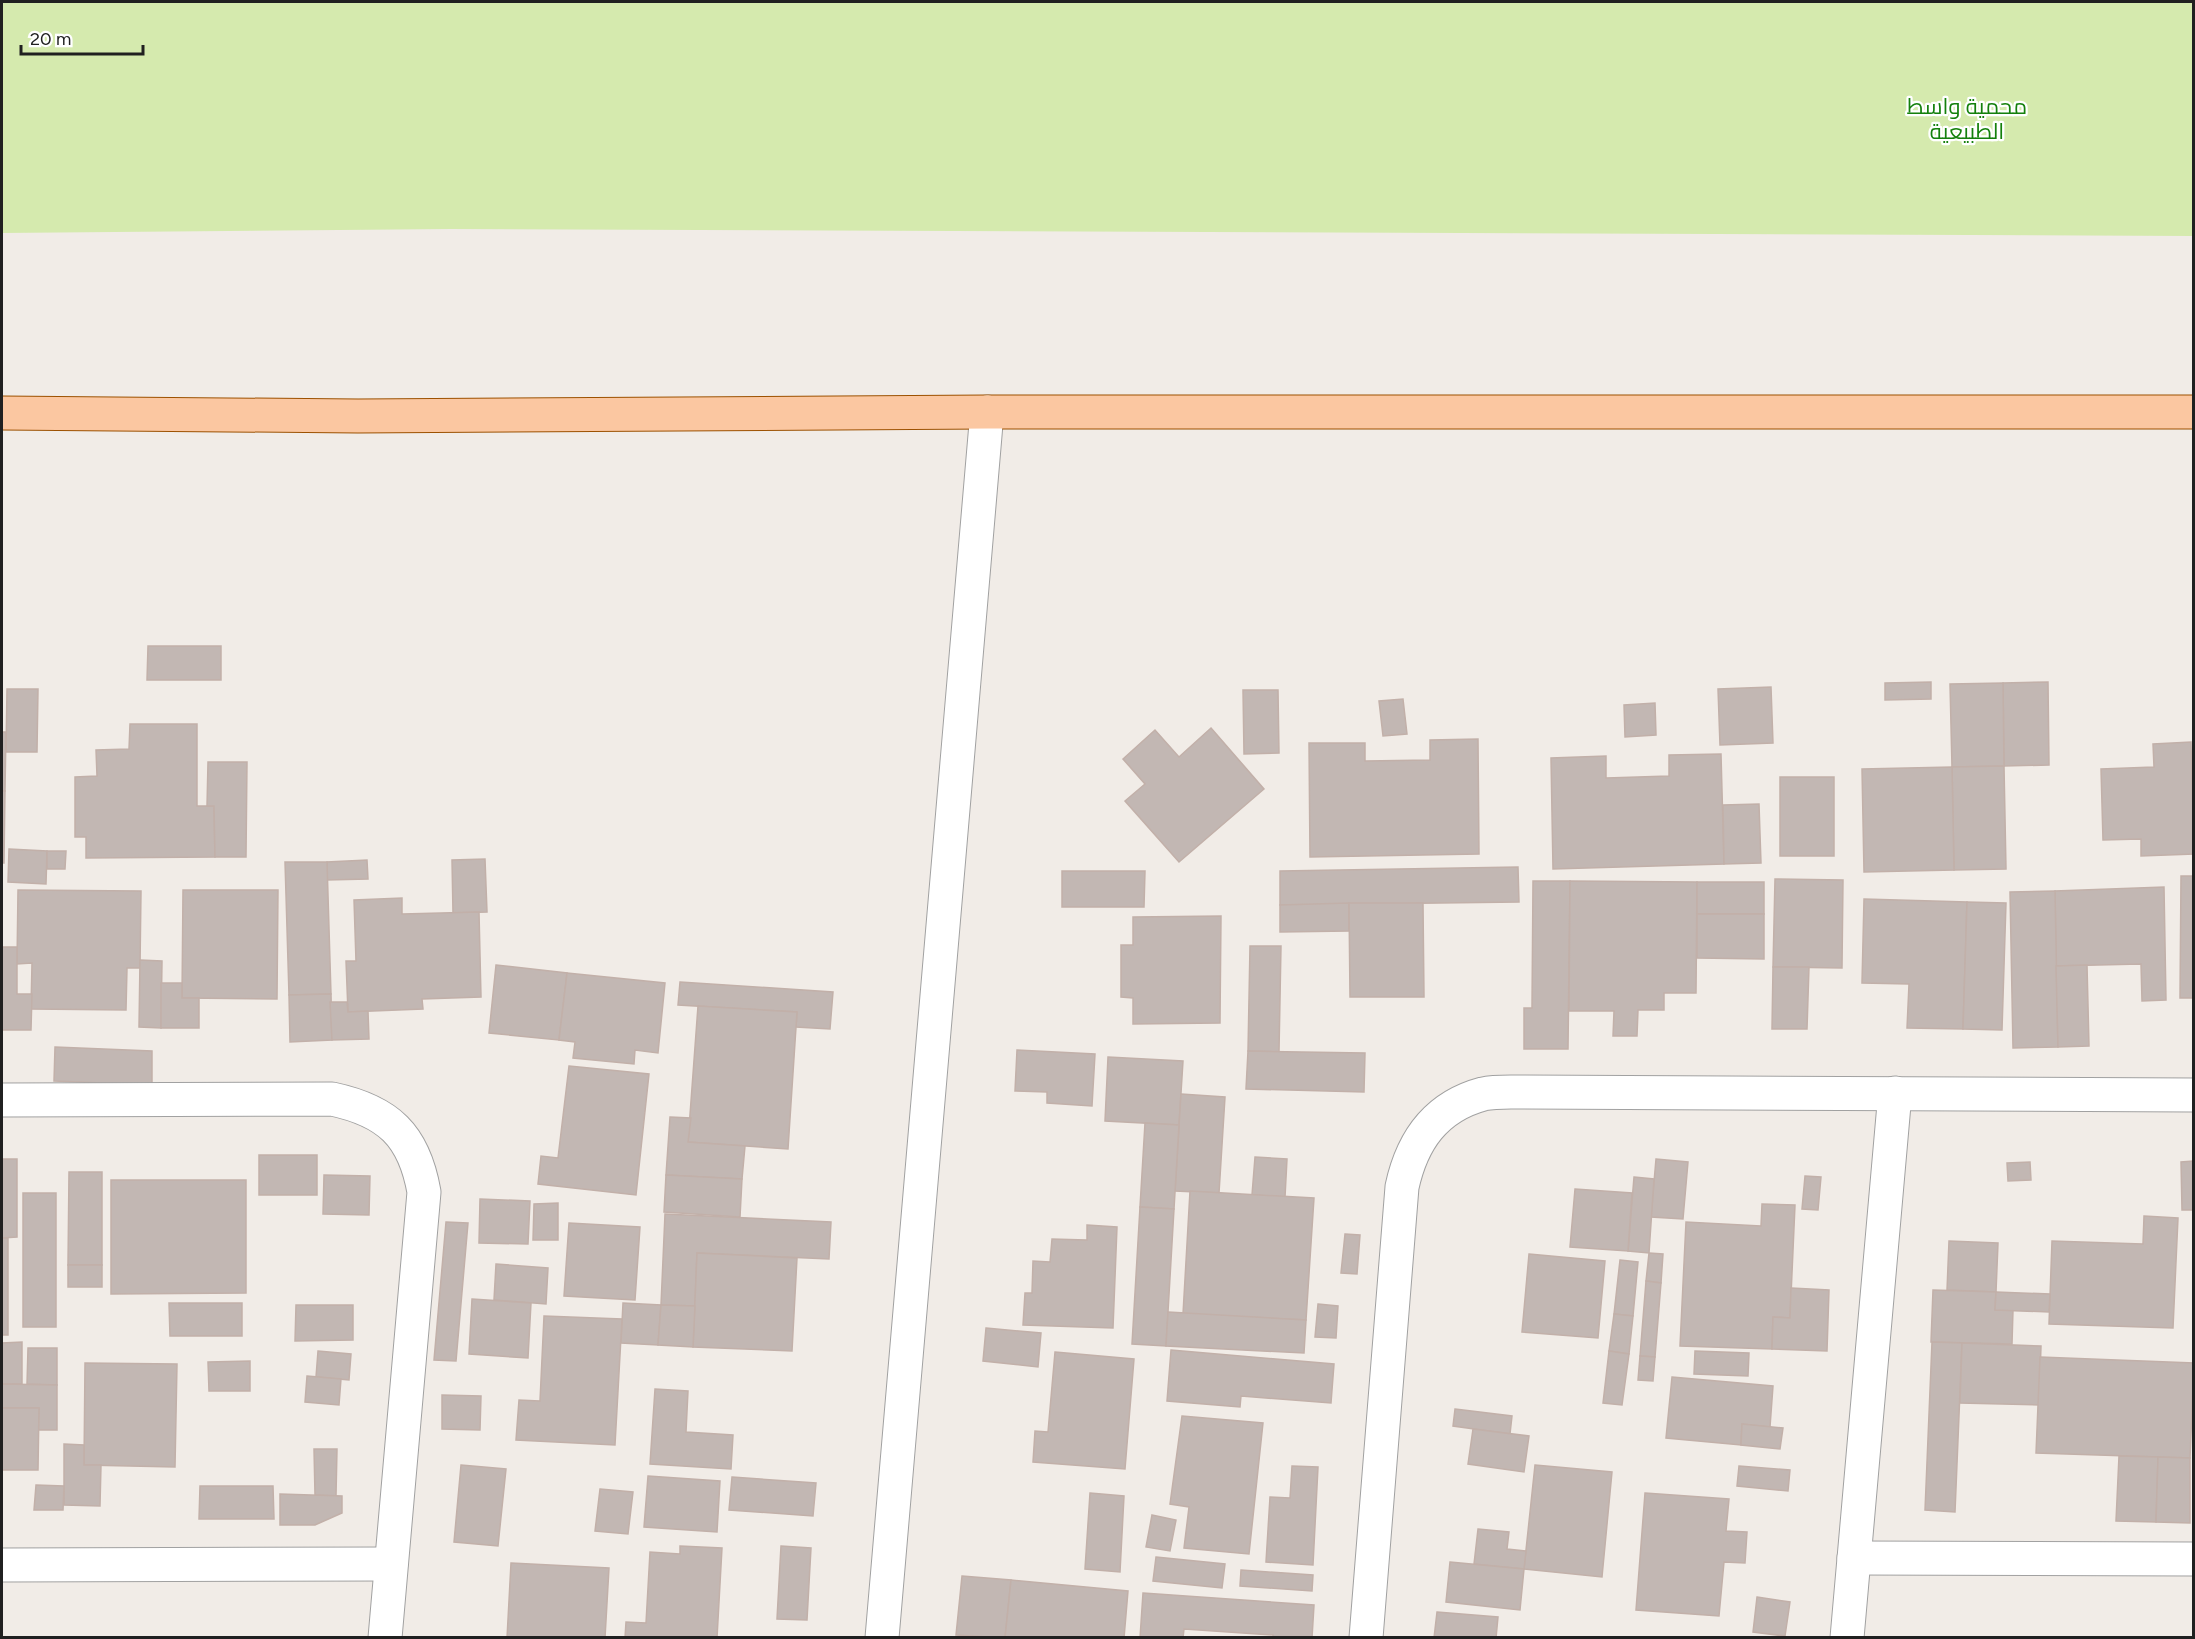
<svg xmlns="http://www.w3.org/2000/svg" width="2195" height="1639" viewBox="0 0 2195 1639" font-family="Figtree,Cairo,sans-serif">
	<rect width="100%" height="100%" fill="#f1ece7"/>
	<path fill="#d5eaae" d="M2 2H2193V236L451 229 2 233Z"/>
	<g fill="#c2b7b3" stroke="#c2b0a9" stroke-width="1.5">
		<path d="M148 646H221V680H147Z"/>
		<path d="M1931 682V699L1885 700V683Z"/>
		<path d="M2048 682 2049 765 2004 766 2003 683Z"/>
		<path d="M2003 683 2004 766 1952 767 1950 684Z"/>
		<path d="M1771 687 1773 743 1720 745 1718 689Z"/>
		<path d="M7 689H38L37 752H6Z"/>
		<path d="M1243 690H1278L1279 753 1244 754Z"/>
		<path d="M1403 699 1407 734 1383 736 1379 701Z"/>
		<path d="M1655 703 1656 735 1625 737 1624 705Z"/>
		<path d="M130 724H197V806H214L215 857 86 858V837H75V777L97 776 96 750 129 749Z"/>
		<path d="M1211 728 1264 789 1179 862 1125 801 1145 784 1123 759 1155 730 1179 757Z"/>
		<path d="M2 732H6L5 791H2Z"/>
		<path d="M1478 739 1479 854 1310 857 1309 743H1365V761L1430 760V740Z"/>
		<path d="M2191 742 2194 854 2141 856V839L2103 840 2101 769 2154 767 2153 744Z"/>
		<path d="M1721 754 1724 864 1553 869 1551 758 1606 756V778L1669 776V755Z"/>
		<path d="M208 762H247L246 857H215L214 806H207Z"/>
		<path d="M2004 766 2006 869 1954 870 1952 767Z"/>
		<path d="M1952 767 1954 870 1864 872 1862 769Z"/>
		<rect x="1780" y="777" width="54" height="79"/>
		<path d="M2 791H5L4 863H2Z"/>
		<path d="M1759 804 1761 863 1724 864 1723 805Z"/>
		<path d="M9 849 47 851 46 884 8 882Z"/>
		<path d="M47 851H66L65 869H47Z"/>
		<path d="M485 859 487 912 453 913 452 860Z"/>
		<path d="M367 860 368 879 327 880V862Z"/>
		<path d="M285 862H327L331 994 289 995Z"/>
		<path d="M1518 867 1519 902 1280 905V871Z"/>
		<path d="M1062 871H1145L1144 907H1062Z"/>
		<path d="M2181 876H2194V998H2180Z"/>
		<path d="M1775 879 1843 880 1842 968 1773 967Z"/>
		<path d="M1533 881H1570L1568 1049H1524V1008H1532Z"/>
		<path d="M1570 881 1697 882 1696 993H1664V1010H1638L1637 1036H1613L1614 1011H1569Z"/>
		<rect x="1697" y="882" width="67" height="32"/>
		<path d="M2164 887 2166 1000 2142 1001 2141 964 2056 966 2055 891Z"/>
		<path d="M18 890 141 891 140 968H127L126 1010 31 1009 32 963 17 964Z"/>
		<path d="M183 890H278L277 999 182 998Z"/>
		<path d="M2055 891 2058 1047 2013 1048 2010 892Z"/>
		<path d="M402 898V914L479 912 481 997 422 999 423 1009 348 1012 346 961H356L354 900Z"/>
		<path d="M1864 899 1967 902 1963 1029 1907 1028 1909 984 1862 983Z"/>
		<path d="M1967 902 2006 903 2002 1030 1963 1029Z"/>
		<path d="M1349 903V931L1280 932V905Z"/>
		<path d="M1349 903H1423L1424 997H1350Z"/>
		<path d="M1697 914H1764V959L1697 958Z"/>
		<path d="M1221 916 1220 1023 1133 1024V998L1121 997V945H1133V917Z"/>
		<path d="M1250 946H1281L1279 1052 1248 1051Z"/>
		<path d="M2 947H17V994H32L31 1030H2Z"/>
		<path d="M140 960 162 961 161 1028 139 1027Z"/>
		<path d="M496 965 567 973 559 1040 489 1033Z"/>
		<path d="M2087 965 2089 1046 2058 1047 2056 966Z"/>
		<path d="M1773 967H1809L1807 1029H1772Z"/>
		<path d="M567 973 665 983 658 1053 635 1050 634 1064 573 1058 575 1042 559 1040Z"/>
		<path d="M680 982 833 992 830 1029 796 1027 797 1012 678 1005Z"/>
		<path d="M161 983H182V998H199V1028H161Z"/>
		<path d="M331 994 332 1040 290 1042 289 995Z"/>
		<path d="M330 1002H347L348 1012 368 1011 369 1039 332 1040Z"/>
		<path d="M698 1006 797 1012 788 1149 688 1142Z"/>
		<path d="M55 1047 152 1051V1085L54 1081Z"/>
		<path d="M1017 1050 1095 1054 1092 1106 1047 1103V1092L1015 1091Z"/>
		<path d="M1248 1051 1365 1053 1364 1092 1246 1089Z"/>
		<path d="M1108 1057 1183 1061 1179 1125 1105 1121Z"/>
		<path d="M569 1066 649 1074 636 1195 538 1184 541 1156 558 1158Z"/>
		<path d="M1181 1094 1225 1097 1219 1193 1175 1191Z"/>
		<path d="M670 1117 691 1118 688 1142 745 1146 742 1179 666 1175Z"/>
		<path d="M1145 1123 1179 1125 1174 1209 1140 1207Z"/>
		<rect x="259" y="1155" width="58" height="40"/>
		<path d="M1255 1157 1287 1159 1285 1197 1252 1195Z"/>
		<path d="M2 1159H17V1237L2 1238Z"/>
		<path d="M1656 1159 1688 1162 1683 1219 1651 1217Z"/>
		<path d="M2193 1161 2194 1210H2182L2181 1162Z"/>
		<path d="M2030 1162 2031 1180 2008 1181 2007 1163Z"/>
		<path d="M69 1172H102V1265H68Z"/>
		<path d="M324 1175 370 1176 369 1215 323 1214Z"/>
		<path d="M666 1175 742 1179 740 1217 664 1212Z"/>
		<path d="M1805 1176 1821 1177 1818 1210 1802 1209Z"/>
		<path d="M1634 1177 1654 1179 1649 1253 1628 1251Z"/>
		<path d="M111 1180H246V1293L111 1294Z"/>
		<path d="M1575 1189 1632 1193 1628 1251 1570 1247Z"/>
		<path d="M1190 1191 1314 1198 1306 1320 1183 1314Z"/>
		<rect x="23" y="1193" width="33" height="134"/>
		<path d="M480 1199 530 1201 528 1244 479 1243Z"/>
		<path d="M558 1203V1240H533L534 1204Z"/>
		<path d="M1762 1204 1795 1205 1790 1318 1773 1317 1772 1349 1680 1346 1686 1222 1761 1226Z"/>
		<path d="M1140 1207 1174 1209 1166 1346 1132 1344Z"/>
		<path d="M665 1214 831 1222 829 1259 697 1253 695 1306 661 1305Z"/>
		<path d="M2144 1216 2178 1218 2173 1328 2049 1324 2052 1241 2143 1244Z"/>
		<path d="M446 1222 468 1223 456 1361 434 1360Z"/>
		<path d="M569 1223 640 1227 635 1300 564 1296Z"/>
		<path d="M1087 1225 1117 1227 1113 1328 1023 1325 1025 1293H1032L1033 1261 1050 1262 1052 1239 1087 1240Z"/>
		<path d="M1345 1234 1360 1235 1357 1274 1341 1273Z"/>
		<rect x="2" y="1238" width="6" height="97"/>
		<path d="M1949 1241 1998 1243 1996 1292 1947 1290Z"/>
		<path d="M697 1253 797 1258 792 1351 693 1347Z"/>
		<path d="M1649 1253 1663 1254 1661 1283 1646 1281Z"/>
		<path d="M1529 1254 1605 1261 1598 1338 1522 1332Z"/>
		<path d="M1620 1260 1638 1262 1633 1316 1614 1314Z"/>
		<path d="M496 1264 548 1268 546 1304 494 1300Z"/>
		<rect x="68" y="1265" width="34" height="22"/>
		<path d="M1646 1281 1661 1283 1655 1357 1640 1356Z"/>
		<path d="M1791 1288 1829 1290 1827 1351 1772 1349 1773 1317 1790 1318Z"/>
		<path d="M1933 1290 1996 1292 1995 1310H2013L2012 1344 1931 1342Z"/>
		<path d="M1996 1292 2050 1294 2049 1312 1995 1310Z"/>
		<path d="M472 1299 531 1303 528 1358 469 1354Z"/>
		<path d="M169 1303H242V1336H170Z"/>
		<path d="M623 1303 661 1305 658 1345 621 1343Z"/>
		<path d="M1318 1304 1338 1306 1336 1338 1315 1337Z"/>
		<path d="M296 1305H353V1340L295 1341Z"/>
		<path d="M661 1305 695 1306 693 1347 658 1345Z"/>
		<path d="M1168 1312 1306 1320 1304 1353 1166 1346Z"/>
		<path d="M1614 1314 1633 1316 1629 1354 1609 1351Z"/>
		<path d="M544 1316 622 1319 615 1445 516 1440 519 1400 540 1401Z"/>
		<path d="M986 1328 1041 1333 1038 1367 983 1361Z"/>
		<path d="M22 1342V1384H2V1343Z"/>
		<path d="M1932 1342 1962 1343 1955 1512 1925 1510Z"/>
		<path d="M1962 1343 2041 1346 2039 1405 1960 1403Z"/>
		<path d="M28 1348H57V1385L27 1384Z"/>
		<path d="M1171 1350 1334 1364 1331 1403 1241 1396 1240 1407 1167 1401Z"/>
		<path d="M318 1351 351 1354 349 1380 316 1377Z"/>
		<path d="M1609 1351 1629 1354 1622 1405 1603 1403Z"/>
		<path d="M1695 1351 1749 1353 1748 1376 1694 1374Z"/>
		<path d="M1055 1352 1134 1359 1125 1469 1033 1462 1035 1431 1048 1432Z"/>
		<path d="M1640 1356 1655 1357 1653 1381 1638 1380Z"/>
		<path d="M2040 1357 2194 1363 2190 1458 2036 1453Z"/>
		<path d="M250 1361V1391H209L208 1362Z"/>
		<path d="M85 1363 177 1364 175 1467 84 1465Z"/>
		<path d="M307 1376 341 1379 339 1405 305 1402Z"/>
		<path d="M1672 1377 1773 1386 1770 1427 1742 1424 1741 1445 1666 1438Z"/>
		<path d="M2 1384 57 1385V1430H38L39 1408H2Z"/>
		<path d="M655 1389 688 1391 686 1432 733 1435 731 1469 650 1464Z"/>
		<path d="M442 1395 481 1396 480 1430 442 1429Z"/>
		<path d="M2 1408H39L38 1470H2Z"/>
		<path d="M1455 1409 1512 1416 1510 1434 1453 1426Z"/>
		<path d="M1182 1416 1263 1423 1249 1554 1184 1548 1189 1507 1170 1504Z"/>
		<path d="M1742 1424 1783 1428 1780 1449 1741 1445Z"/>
		<path d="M1473 1429 1529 1436 1524 1472 1468 1464Z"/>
		<path d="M64 1444 84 1445V1465H101L100 1506 64 1505Z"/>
		<path d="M314 1449H337L336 1496 315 1495Z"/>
		<path d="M2119 1456 2158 1457 2156 1522 2116 1521Z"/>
		<path d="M2158 1457 2190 1458V1523L2156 1522Z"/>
		<path d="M461 1465 506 1469 498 1546 454 1542Z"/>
		<path d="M1535 1465 1612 1472 1602 1577 1524 1569Z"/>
		<path d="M1292 1466 1318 1467 1313 1565 1266 1562 1270 1497 1290 1498Z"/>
		<path d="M1739 1466 1790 1470 1788 1491 1737 1486Z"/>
		<path d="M648 1476 720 1481 717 1532 644 1527Z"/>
		<path d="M732 1477 816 1483 813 1516 729 1510Z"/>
		<path d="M36 1485 64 1486 63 1510H34Z"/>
		<path d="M200 1486H273L274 1519H199Z"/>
		<path d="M600 1489 633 1492 628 1534 595 1531Z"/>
		<path d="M1090 1493 1124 1496 1120 1572 1085 1569Z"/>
		<path d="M1645 1493 1729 1499 1726 1531 1747 1532 1745 1563 1724 1562 1719 1616 1636 1610Z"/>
		<path d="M280 1494 342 1496V1513L315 1525H280Z"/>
		<path d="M1152 1515 1176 1520 1170 1551 1146 1547Z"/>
		<path d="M1478 1529 1509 1532 1507 1549 1526 1551 1524 1569 1474 1564Z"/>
		<path d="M680 1546 722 1548 717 1638H625L626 1622 646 1623 650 1552 680 1554Z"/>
		<path d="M781 1546 811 1548 807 1620 777 1619Z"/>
		<path d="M1156 1557 1225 1564 1222 1588 1153 1581Z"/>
		<path d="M1450 1562 1524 1569 1520 1610 1446 1602Z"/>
		<path d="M511 1563 609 1568 605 1638H507Z"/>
		<path d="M1241 1570 1313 1575 1312 1591 1240 1586Z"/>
		<path d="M962 1576 1011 1580 1005 1638 956 1635Z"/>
		<path d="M1011 1580 1128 1591 1124 1638H1005Z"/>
		<path d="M1143 1593 1314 1605 1312 1638H1273V1635L1184 1629 1183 1638H1140Z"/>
		<path d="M1757 1597 1790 1602 1785 1636 1753 1632Z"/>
		<path d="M1437 1612 1498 1617 1496 1638H1434Z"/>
	</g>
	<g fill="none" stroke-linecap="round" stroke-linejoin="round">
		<g stroke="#a1a1a1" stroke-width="35">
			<g id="minor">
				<path d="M2 1100 332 1099C388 1111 414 1135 424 1192L385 1638"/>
				<path d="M1854 1558 2194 1559"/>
				<path d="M2 1565 391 1564"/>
				<path d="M882 1638 987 412"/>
				<path d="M1366 1638 1402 1187C1412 1141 1435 1107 1483 1094 1492 1092 1502 1092 1511 1092L2194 1095"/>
				<path d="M1847 1638 1895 1093"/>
			</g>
		</g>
		<g stroke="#9c5101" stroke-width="35">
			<path id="major" d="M2 413 358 416 987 412H2194"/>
		</g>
		<use href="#minor" stroke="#fff" stroke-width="33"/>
		<use href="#major" stroke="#fbc7a1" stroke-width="33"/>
	</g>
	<g text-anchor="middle" stroke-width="4.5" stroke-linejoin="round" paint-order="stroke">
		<g font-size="22" fill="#14800c" stroke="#fff">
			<text x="1967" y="114">محمية واسط<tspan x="1967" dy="25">الطبيعية</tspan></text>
		</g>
	</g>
	<rect width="2195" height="1639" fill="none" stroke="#202020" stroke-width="6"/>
	<path d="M21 45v9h122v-9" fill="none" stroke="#202020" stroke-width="3"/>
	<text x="30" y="45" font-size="18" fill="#202020" stroke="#ffffff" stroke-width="4.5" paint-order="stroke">20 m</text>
</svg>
